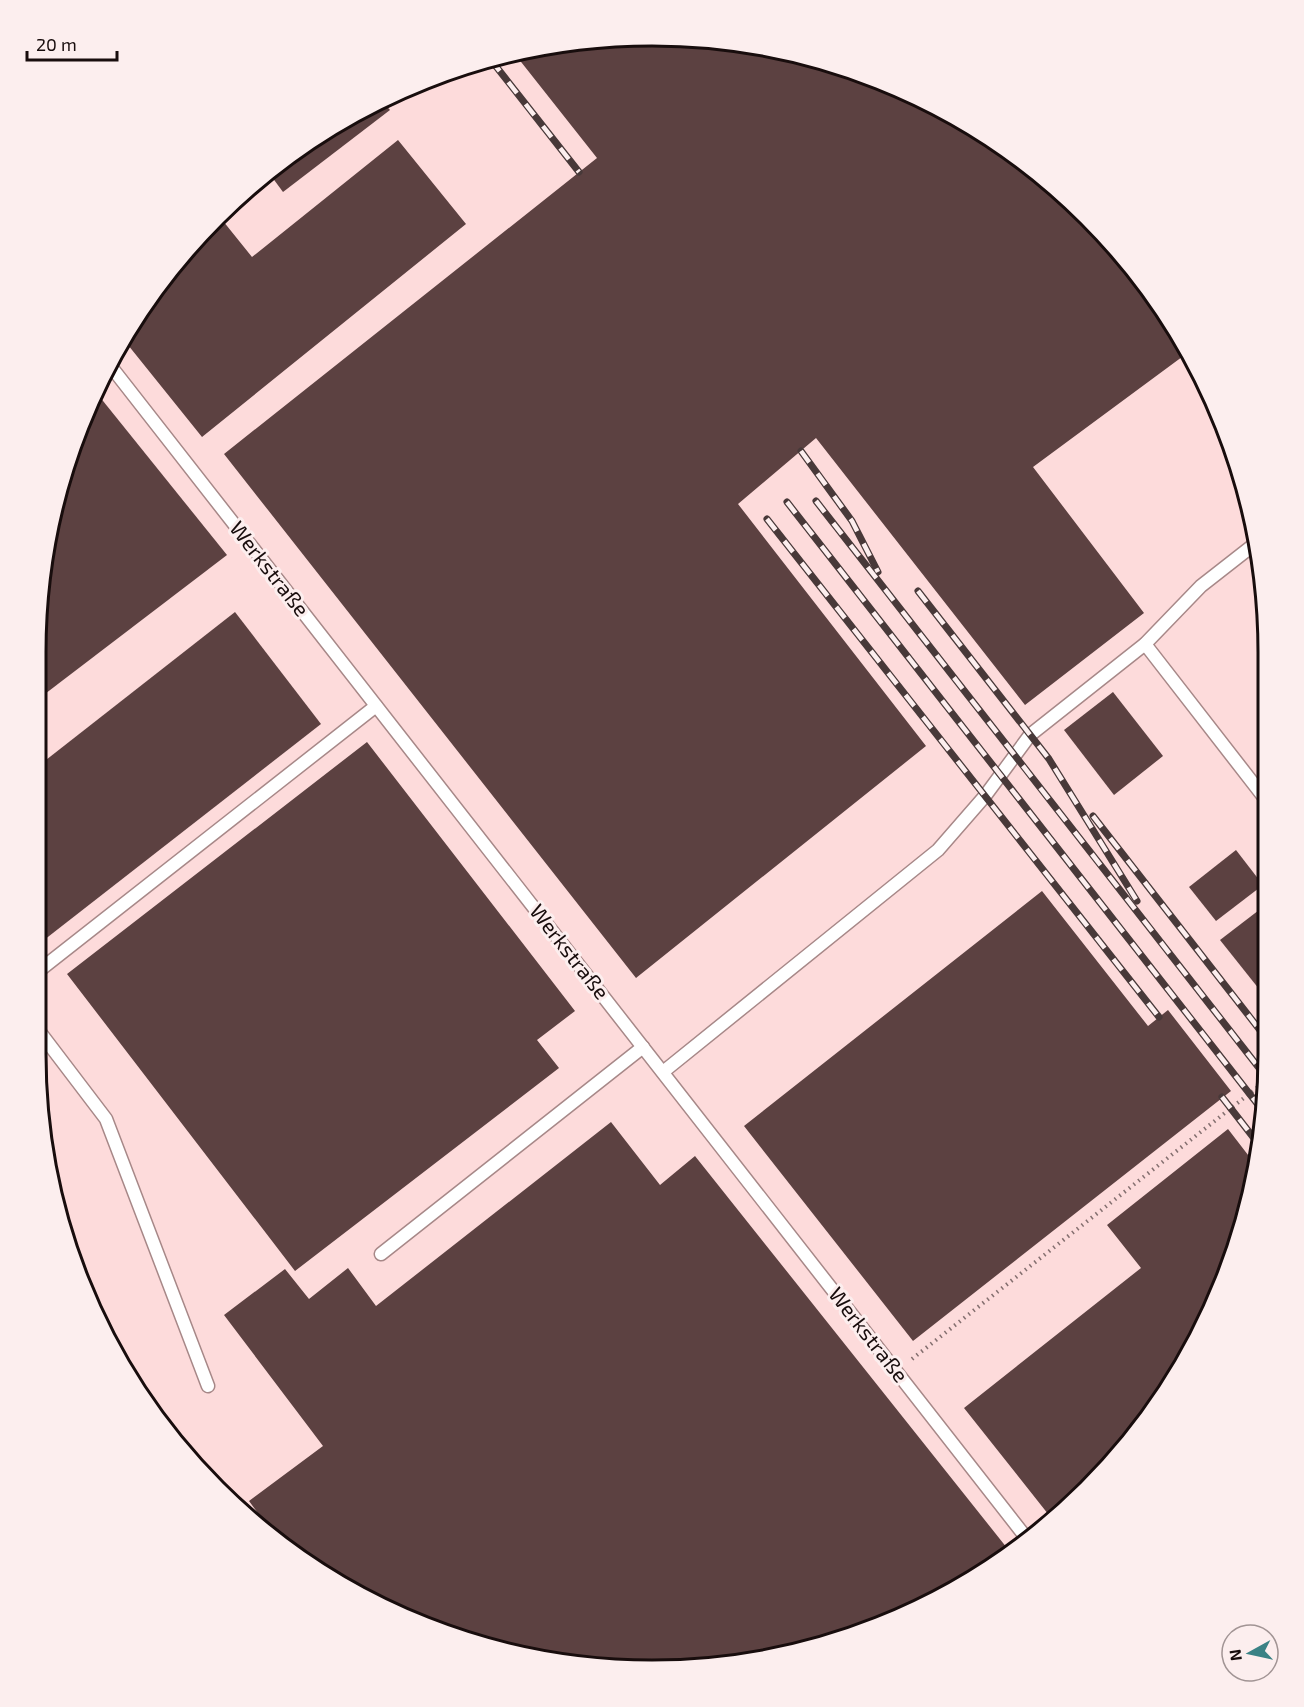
<svg xmlns="http://www.w3.org/2000/svg" width="1304" height="1707" viewBox="0 0 1304 1707" font-family="'Exo 2',sans-serif">
	<rect width="100%" height="100%" fill="#fddbdb"/>
	<g fill="#5c4141">
		<path d="M652 36 773 48 834 67 888 83 995 140 1088 217 1164 310 1186 354 1033 467 1144 613 1025 705 816 438 738 504 926 746 636 978 224 454 597 158 514 53 532 48Z"/>
		<path d="M382 101 390 110 283 192 269 173 310 140Z"/>
		<path d="M398 140 466 224 202 437 124 340 163 277 219 216 252 257Z"/>
		<path d="M95 391 227 555 37 700V612L57 492Z"/>
		<path d="M235 612 321 724 44 940 36 930 37 767Z"/>
		<path d="M1113 692 1163 756 1114 795 1064 730Z"/>
		<path d="M367 742 575 1011 537 1040 559 1068 295 1271 67 974Z"/>
		<path d="M1236 850 1263 885 1216 921 1189 887Z"/>
		<path d="M1042 891 1148 1026 1168 1010 1231 1091 913 1341 744 1126Z"/>
		<path d="M1263 907V994L1220 940Z"/>
		<path d="M611 1122 660 1185 695 1156 1011 1553 994 1567 888 1624 812 1650 652 1671 493 1650 344 1589 274 1535 249 1501 323 1446 224 1315 285 1269 309 1299 348 1268 376 1306Z"/>
		<path d="M1228 1129 1255 1164 1221 1290 1164 1397 1088 1490 1052 1519 964 1408 1141 1268 1107 1225Z"/>
	</g>
	<g fill="none" stroke-linecap="round" stroke-linejoin="round">
		<g stroke="#a78888" stroke-width="15">
			<g id="lane">
				<path d="M109 364 1028 1540"/>
				<path d="M1145 644 1263 796"/>
				<path d="M36 973 376 706"/>
				<path d="M36 1027 106 1119 208 1386"/>
				<path d="M663 1072 938 850 985 796 1030 735 1145 644 1201 586 1256 543"/>
				<path d="M381 1254 643 1047"/>
			</g>
		</g>
		<path stroke="#846f6f" stroke-width="4" stroke-dasharray="1.5 4.5" stroke-linecap="butt" d="M912 1359 1263 1083"/>
		<use href="#lane" stroke="#fff" stroke-width="12"/>
		<g stroke="#483939" stroke-width="7">
			<g id="rail">
				<path d="M491 60 579 172"/>
				<path d="M801 451 852 521 878 572"/>
				<path d="M816 501 1263 1073"/>
				<path d="M787 502 1263 1111"/>
				<path d="M767 519 1159 1017"/>
				<path d="M918 591 1049 759 1137 901"/>
				<path d="M1093 816 1263 1034"/>
				<path d="M1222 1097 1260 1146"/>
			</g>
		</g>
		<use href="#rail" stroke="#fceeee" stroke-width="4.5" stroke-dasharray="14" stroke-linecap="butt"/>
	</g>
	<g text-anchor="middle" stroke-width="6" stroke-linejoin="round" paint-order="stroke">
		<g font-size="21" fill="#180d0d" stroke="#fceeee">
			<text transform="translate(269 569) rotate(52)" y="7">Werkstraße</text>
			<text transform="translate(569 952) rotate(52)" y="7">Werkstraße</text>
			<text transform="translate(868 1335) rotate(52)" y="7">Werkstraße</text>
		</g>
	</g>
	<path d="M0 0H1304V1707H0ZM652 46H652A606 606 0 0 1 1258 652V1054A606 606 0 0 1 652 1660H652A606 606 0 0 1 46 1054V652A606 606 0 0 1 652 46Z" fill="#fceeee" fill-rule="evenodd"/>
	<path fill="none" stroke="#180d0d" stroke-width="3" d="M652 46H652A606 606 0 0 1 1258 652V1054A606 606 0 0 1 652 1660H652A606 606 0 0 1 46 1054V652A606 606 0 0 1 652 46Z"/>
	<g transform="translate(1250 1653) rotate(262)"><circle r="28" fill="#fceeee" stroke="#a19494" stroke-width="1.5"/>
	<path d="M0-4.5L10 22L0 15L-10 22Z" fill="#3a8285"/>
	<text y="-9" font-size="16" font-weight="bold" text-anchor="middle" fill="#180d0d">N</text>
	</g>
	<path d="M27 51v9h90v-9" fill="none" stroke="#180d0d" stroke-width="3"/>
	<text x="36" y="51" font-size="18" fill="#180d0d" stroke="#fceeee" stroke-width="4.5" paint-order="stroke">20 m</text>
</svg>
